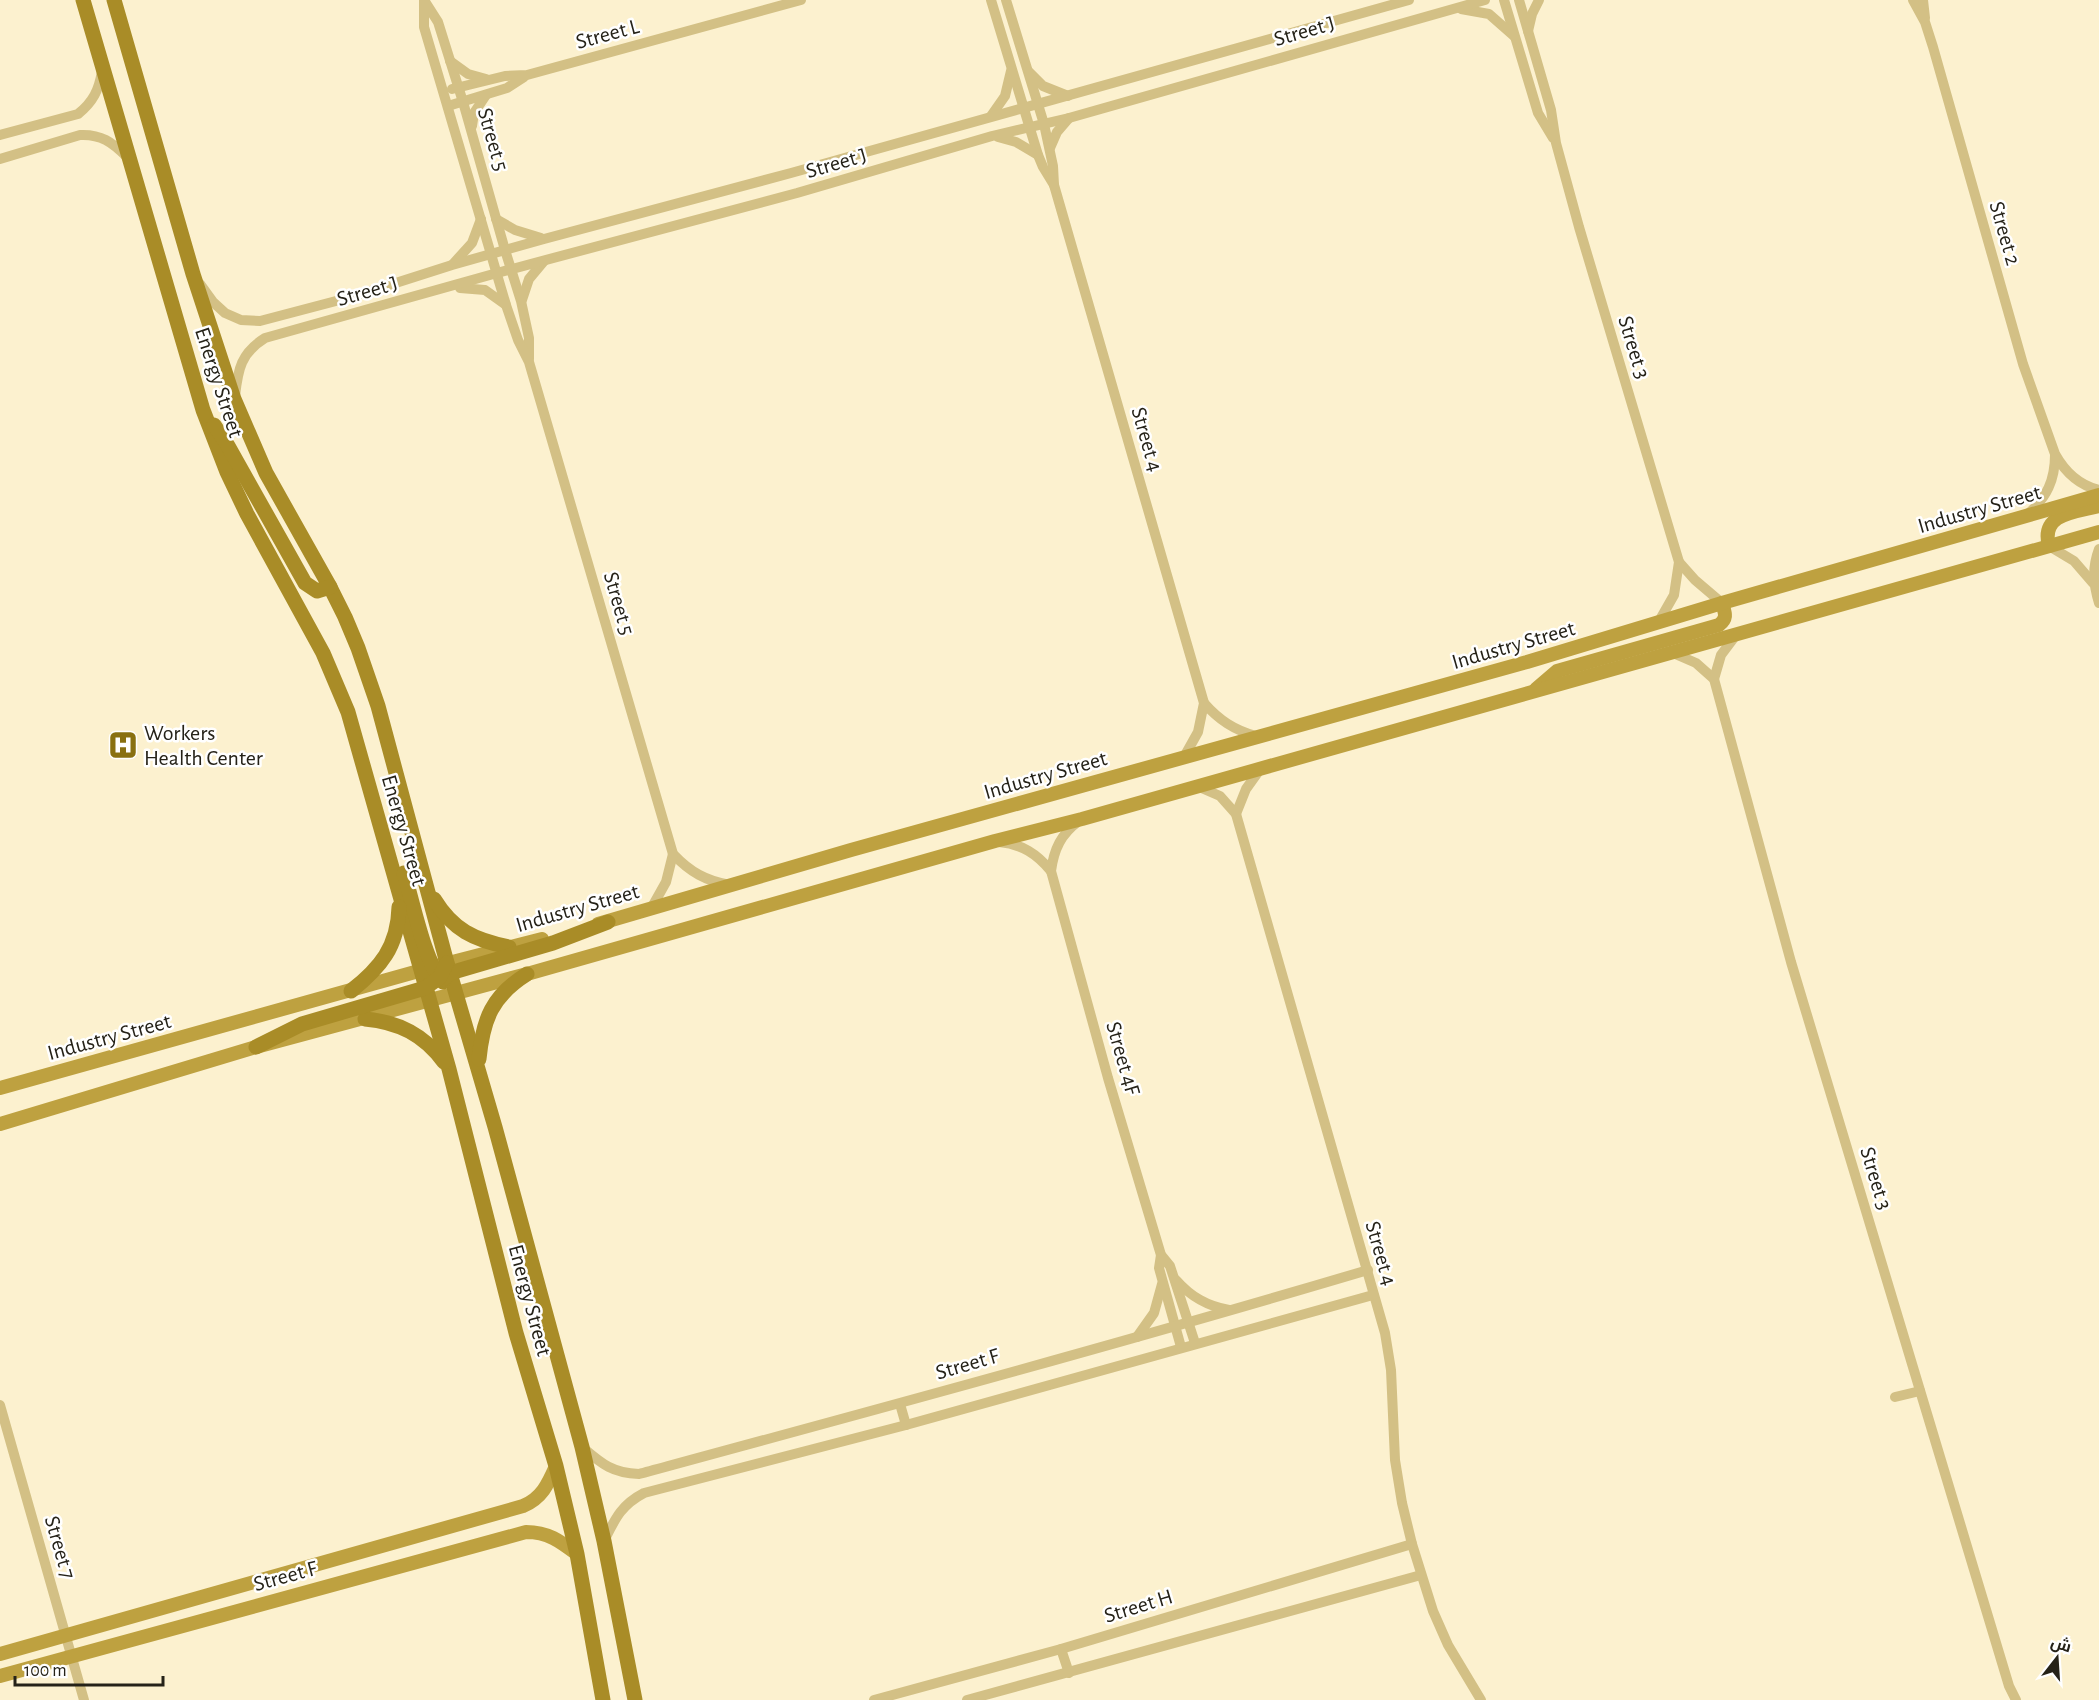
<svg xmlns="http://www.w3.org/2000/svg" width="2099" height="1700" viewBox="0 0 2099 1700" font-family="'Alegreya Sans',Cairo,sans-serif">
	<rect width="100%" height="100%" fill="#fffbf1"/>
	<rect fill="#fcf1cf" x="0" y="0" width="2099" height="1700"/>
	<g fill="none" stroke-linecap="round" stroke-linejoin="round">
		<g stroke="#d3c085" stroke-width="10">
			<path d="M424 0 438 22 463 102 505 250 521 301 529 338V359"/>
			<path d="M991 0 1038 155 1043 167 1054 185"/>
			<path d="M1006 0 1044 124 1053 166 1054 185 1204 703 1198 732 1184 757"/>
			<path d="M1504 0 1538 113 1553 138"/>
			<path d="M1519 0 1551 110 1556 143 1579 227 1679 562 1674 595 1658 623"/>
			<path d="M1913 0 1925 22 1933 47 2023 364 2055 454C2065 472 2078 485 2099 490"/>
			<path d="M1923 0 1925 18"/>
			<path d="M424 1V27L506 305 518 340 529 362 673 854C690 872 706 881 730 885"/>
			<path d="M1461 9 1489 14 1514 36"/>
			<path d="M1528 31 1532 14 1539 0"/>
			<path d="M450 61 468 74 486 79"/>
			<path d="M1029 72 1043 86 1068 96"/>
			<path d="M452 89 505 76 527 75 801 0"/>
			<path d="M448 106 507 88 524 77"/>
			<path d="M991 116 1005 96 1011 71"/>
			<path d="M472 126 474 113 486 95"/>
			<path d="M0 135 78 114C93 102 99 90 102 71"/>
			<path d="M998 137 1016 142 1038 155"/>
			<path d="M1050 148 1057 132 1069 118"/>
			<path d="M0 159 80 135C101 134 112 142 127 157"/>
			<path d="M496 219 515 230 541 238"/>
			<path d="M453 264 472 243 481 219"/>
			<path d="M200 284 213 302 225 313 241 320 260 321 355 296 452 265 544 239 791 173 1409 0"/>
			<path d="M460 288 485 290 506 305"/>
			<path d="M522 300 529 279 544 261"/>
			<path d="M235 396C238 369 241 353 265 338L497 273 797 193 992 136 1069 118 1485 0"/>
			<path d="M2028 514C2047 497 2055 480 2055 455"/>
			<path d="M2049 546 2074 561 2093 583"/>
			<path d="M2099 549C2092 568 2093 583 2099 603"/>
			<path d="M1679 562 1695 580 1722 603"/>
			<path d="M1673 653 1696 663 1714 679 1791 962 2009 1686 2016 1700"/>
			<path d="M1714 679 1721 655 1736 635"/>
			<path d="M1204 703C1219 720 1234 730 1256 736"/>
			<path d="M1197 786 1220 796 1236 814 1385 1333 1391 1370 1395 1460 1402 1503 1412 1544 1433 1611 1448 1645 1481 1700"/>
			<path d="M1236 814 1246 789 1261 768"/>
			<path d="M1079 821C1061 834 1054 849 1051 871L1108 1078 1161 1255 1170 1266 1195 1343"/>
			<path d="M999 842C1022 844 1037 854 1051 871"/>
			<path d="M652 907 666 882 673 854"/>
			<path d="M1161 1255 1159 1268 1181 1347"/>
			<path d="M1176 1280C1191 1297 1207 1306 1229 1310"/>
			<path d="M1137 1337 1154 1313 1162 1284"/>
			<path d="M1895 1397 1920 1391"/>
			<path d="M900 1404 906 1425"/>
			<path d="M0 1405 84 1700"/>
			<path d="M582 1447C602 1464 612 1473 639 1474 882 1408 1126 1342 1368 1270"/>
			<path d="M604 1541C615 1519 621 1505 644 1493L906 1425 1373 1295"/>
			<path d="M1061 1649 1069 1673"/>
			<path d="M874 1700 1061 1649 1412 1544"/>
			<path d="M967 1700 1421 1575"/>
		</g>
		<g stroke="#bea140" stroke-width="14">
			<path d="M2049 546C2040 513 2076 512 2099 506"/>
			<path d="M1536 689 1557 671 1719 625C1728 618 1725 613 1722 603"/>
			<path d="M598 924 851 850 1527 662 1722 603 2099 495"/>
			<path d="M0 1088 433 967 542 939"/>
			<path d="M0 1124 256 1047 527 974 995 841 1082 819 2099 532"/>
			<path d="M0 1654 523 1506C542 1498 548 1484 556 1466"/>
			<path d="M0 1676 526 1532C548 1532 560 1541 577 1554"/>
		</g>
		<g stroke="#a98c27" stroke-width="15">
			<path d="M83 0 203 410 227 472 247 514 323 653 348 712 449 1069 516 1333 556 1466 577 1554 603 1700"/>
			<path d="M114 0 193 274 234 399 266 473 330 587 345 617 358 648 378 706 447 963 495 1127 582 1447 604 1541 635 1700"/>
			<path d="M214 425 228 446 305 583 317 591 330 587"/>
			<path d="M404 873C412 899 425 964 443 982"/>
			<path d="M434 899C453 930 474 940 509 947"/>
			<path d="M443 979 450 973 553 943 608 922"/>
			<path d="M351 991C380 968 398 947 399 907"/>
			<path d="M365 1019C399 1022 424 1035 444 1062"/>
			<path d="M256 1047 302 1024 425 988 439 978 447 963"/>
			<path d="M479 1059C483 1019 492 996 527 974"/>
		</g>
	</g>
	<defs>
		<g id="hospital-square" transform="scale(1.5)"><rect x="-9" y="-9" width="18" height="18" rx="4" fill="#897011" stroke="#fff"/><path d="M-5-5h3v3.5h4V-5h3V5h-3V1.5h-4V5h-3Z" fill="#fff"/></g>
	</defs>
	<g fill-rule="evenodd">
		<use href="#hospital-square" x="123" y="745"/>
	</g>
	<g text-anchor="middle" stroke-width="5" stroke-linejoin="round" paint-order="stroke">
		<g font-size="22" fill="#252218" stroke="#fff">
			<text transform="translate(1304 30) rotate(-16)" y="8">Street J</text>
			<text transform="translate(607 33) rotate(-15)" y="8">Street L</text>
			<text transform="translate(494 139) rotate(74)" y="8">Street 5</text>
			<text transform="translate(836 162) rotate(-16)" y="8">Street J</text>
			<text transform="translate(2006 233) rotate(74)" y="8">Street 2</text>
			<text transform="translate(367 290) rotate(-16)" y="8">Street J</text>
			<text transform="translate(1635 347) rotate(73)" y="8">Street 3</text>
			<text transform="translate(220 382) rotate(72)" y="8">Energy Street</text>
			<text transform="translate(1148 439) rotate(74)" y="8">Street 4</text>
			<text transform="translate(1979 508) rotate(-16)" y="8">Industry Street</text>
			<text transform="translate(620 603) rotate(74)" y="8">Street 5</text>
			<text transform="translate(1513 644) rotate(-16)" y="8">Industry Street</text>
			<text transform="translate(1045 774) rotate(-16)" y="8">Industry Street</text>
			<text transform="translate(405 830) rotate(74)" y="8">Energy Street</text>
			<text transform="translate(577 907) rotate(-16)" y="8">Industry Street</text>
			<text transform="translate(109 1036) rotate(-15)" y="8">Industry Street</text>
			<text transform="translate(1124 1058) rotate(74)" y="8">Street 4F</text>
			<text transform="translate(1877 1178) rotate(73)" y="8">Street 3</text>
			<text transform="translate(1382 1253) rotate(74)" y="8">Street 4</text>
			<text transform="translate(531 1300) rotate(75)" y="8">Energy Street</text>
			<text transform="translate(967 1363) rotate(-16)" y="8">Street F</text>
			<text transform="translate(61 1547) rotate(74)" y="8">Street 7</text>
			<text transform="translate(285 1575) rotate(-15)" y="8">Street F</text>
			<text transform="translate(1138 1605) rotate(-17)" y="8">Street H</text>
		</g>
		<g font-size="22" fill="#252218" stroke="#fff" text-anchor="start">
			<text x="144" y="740">Workers<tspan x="144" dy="25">Health Center</tspan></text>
		</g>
	</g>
	<g transform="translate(2057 1658) rotate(17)" stroke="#ffffff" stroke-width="4.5" paint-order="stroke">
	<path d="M0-4.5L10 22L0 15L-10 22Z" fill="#252218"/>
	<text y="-9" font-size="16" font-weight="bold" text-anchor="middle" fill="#252218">ش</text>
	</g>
	<path d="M15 1676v9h148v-9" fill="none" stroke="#252218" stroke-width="3"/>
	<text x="24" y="1676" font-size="18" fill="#252218" stroke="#ffffff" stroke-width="4.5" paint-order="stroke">100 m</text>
</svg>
